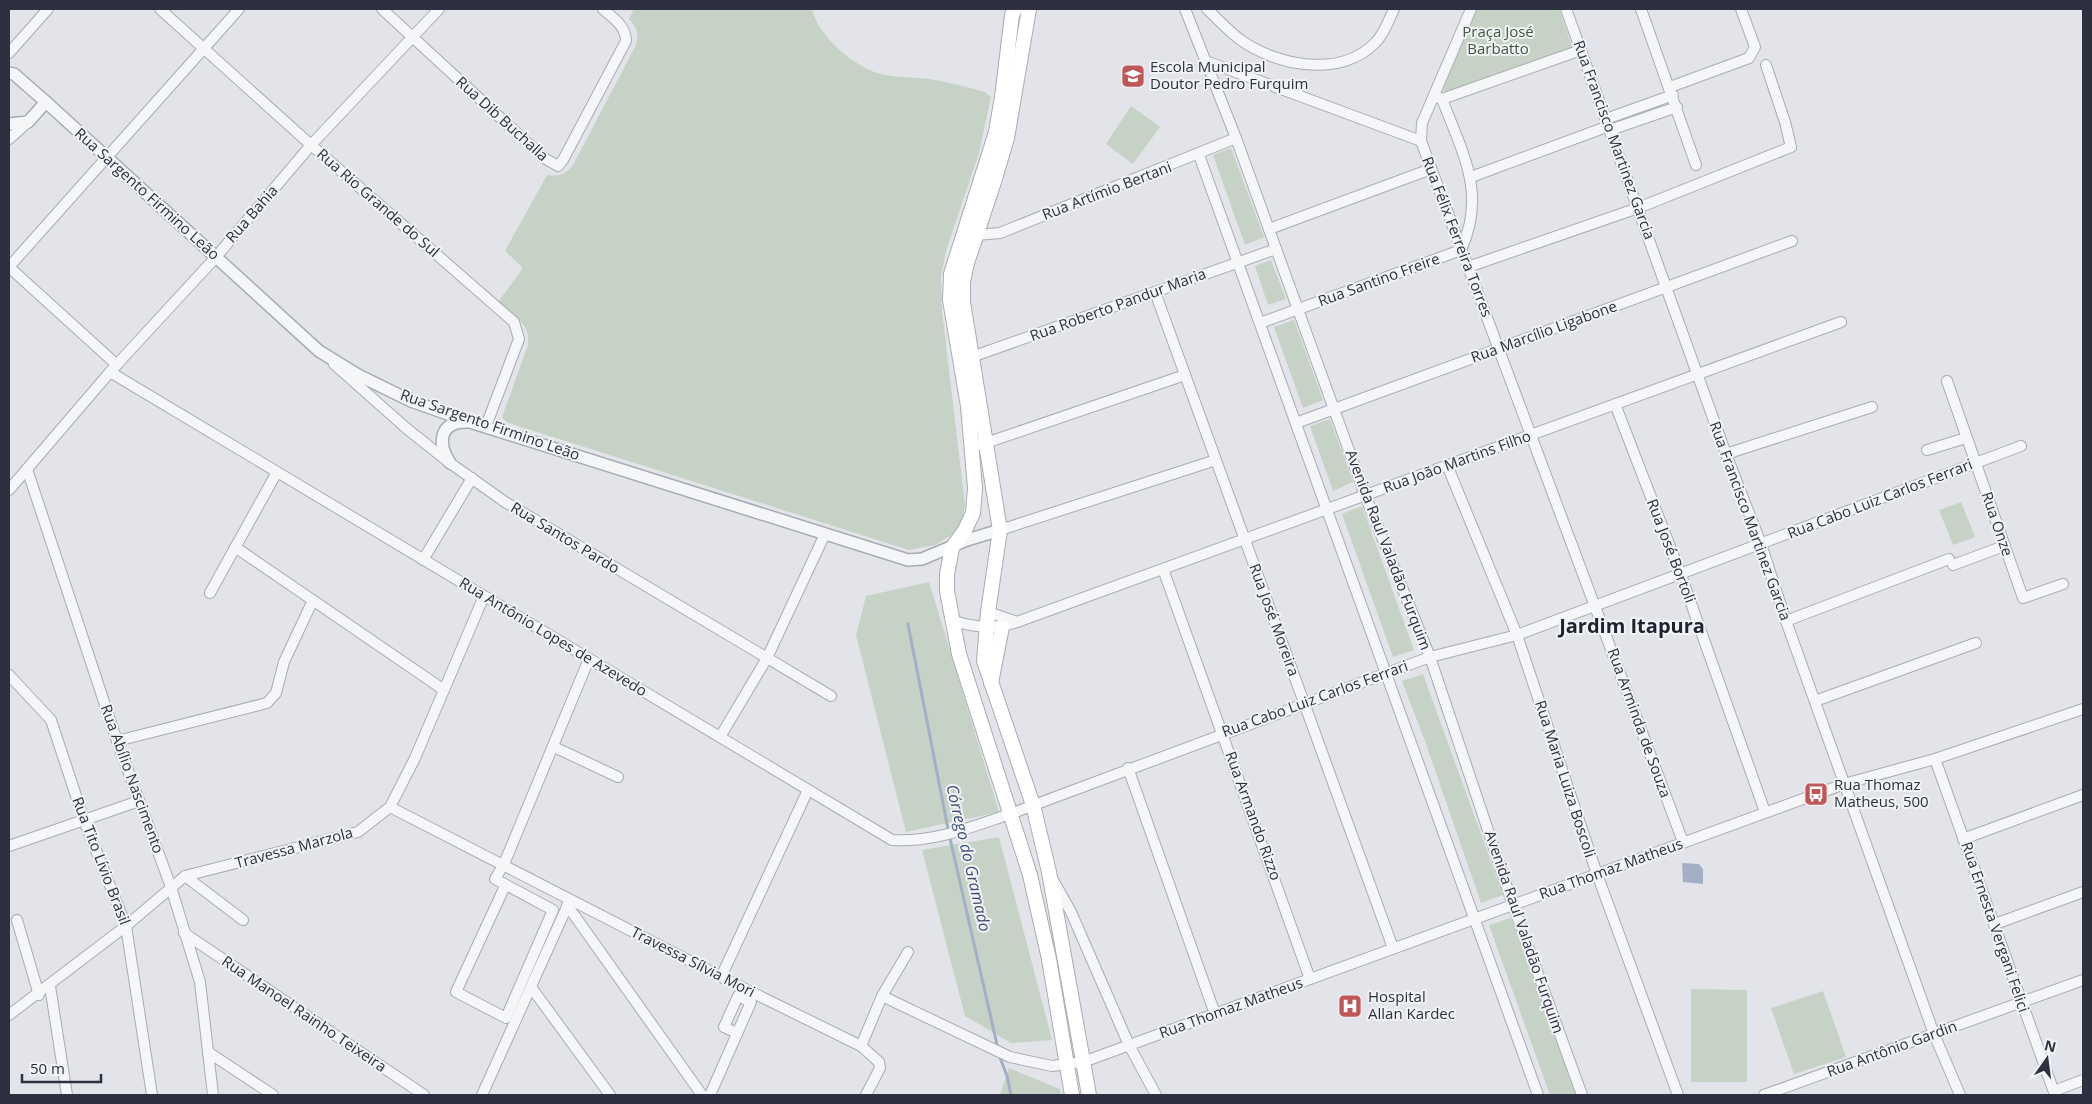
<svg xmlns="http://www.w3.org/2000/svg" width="2092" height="1104" viewBox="0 0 2092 1104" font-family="'Open Sans',sans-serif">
	<rect width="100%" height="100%" fill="#e3e4e9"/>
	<g fill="#c6d2c5">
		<path d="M634 9H812C818 37 858 71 886 75 900 78 915 77 929 79 948 82 967 87 985 92L991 97 979 153 946 251 941 277 942 311 965 505 960 530 935 545 909 550 506 422 502 417 528 345C531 324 513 315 498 302L523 268 505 251 547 175C560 176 565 175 573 165L636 45C639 33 637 28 629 19Z"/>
		<path d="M1477 9H1559L1573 49 1446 93 1443 89Z"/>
		<path d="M1131 106 1160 127 1133 164 1106 144Z"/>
		<path d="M1231 148 1264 237 1245 245 1213 155Z"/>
		<path d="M1271 260 1286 299 1268 305 1255 266Z"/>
		<path d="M1294 320 1323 400 1303 408 1274 327Z"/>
		<path d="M1330 419 1353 482 1333 491 1310 426Z"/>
		<path d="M1961 502 1975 537 1953 545 1939 510Z"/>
		<path d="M1362 506 1414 650 1393 657 1342 514Z"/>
		<path d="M929 582 999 812 906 832 856 635 866 596Z"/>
		<path d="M1423 674 1503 895 1481 903 1425 741 1402 681Z"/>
		<path d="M999 837 1052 1040 1011 1043 965 1016 922 850Z"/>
		<path d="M1511 918 1576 1095H1550L1489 925Z"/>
		<path d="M1691 989 1747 990V1082H1691Z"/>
		<path d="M1823 991 1846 1057 1794 1074 1771 1008Z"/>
		<path d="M1009 1068 1060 1089 1061 1095H1000Z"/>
	</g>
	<path fill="#a2afc5" d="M1682 863 1699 864 1703 869V884L1683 882Z"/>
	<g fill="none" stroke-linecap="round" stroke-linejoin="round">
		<g stroke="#a2afc5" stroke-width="3">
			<path d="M908 624 949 834 998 1049"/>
			<path d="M999 1055 1007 1076 1011 1095"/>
		</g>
		<g stroke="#a9abb3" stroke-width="12">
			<g id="minor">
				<path d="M160 9 311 145 514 322 519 339 486 426"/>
				<path d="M382 9 544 158 558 166 563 160 626 41C626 26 613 18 603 9"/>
				<path d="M1185 9 1236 138 1365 495 1430 657 1513 905 1582 1095"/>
				<path d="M1207 9C1217 19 1227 29 1238 38 1275 66 1341 79 1376 42 1384 34 1389 20 1394 9"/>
				<path d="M1471 9 1422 123 1421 141 1683 842"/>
				<path d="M1566 9 1726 454 1761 544 1786 621 1934 1034 1960 1095"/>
				<path d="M1641 9 1696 165"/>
				<path d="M9 53 48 9"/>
				<path d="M1206 61 1421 141"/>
				<path d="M1670 87 1749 58 1755 47 1741 9"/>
				<path d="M1437 97 1442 99 1581 50"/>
				<path d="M1606 119 1673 95"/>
				<path d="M1610 130 1677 107"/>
				<path d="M9 139 28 122"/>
				<path d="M1199 155 1538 1095"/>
				<path d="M1471 177 1609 126"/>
				<path d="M1269 229 1431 169"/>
				<path d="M976 235 1000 233 1236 138"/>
				<path d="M9 267 239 9"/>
				<path d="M9 267 117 365"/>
				<path d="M1468 267 1638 208 1791 147 1785 122 1766 65"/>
				<path d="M1155 292 1393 948"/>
				<path d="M1260 323 1461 250C1487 193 1462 152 1442 99"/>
				<path d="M966 359 1276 249"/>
				<path d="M334 364 406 428 450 463 505 502 831 696"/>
				<path d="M110 372 892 840C933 843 971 827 1010 814L1430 657 1517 635 2021 446"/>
				<path d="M1947 381 2023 598 2063 584"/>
				<path d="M1615 404 1681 575 1765 812"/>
				<path d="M1296 423 1792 241"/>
				<path d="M980 445 1185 375"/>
				<path d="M1927 450 1966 438"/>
				<path d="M1726 454 1872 407"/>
				<path d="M1447 465 1517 635 1597 874 1678 1095"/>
				<path d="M27 469 117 741 171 887 200 982 213 1095"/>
				<path d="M9 490 110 372 216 257 311 145 439 9"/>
				<path d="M1000 530 1216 460"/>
				<path d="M235 547 444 690"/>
				<path d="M423 560 472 478"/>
				<path d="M1953 565 2004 546"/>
				<path d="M1163 569 1310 979"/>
				<path d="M210 593 277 472"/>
				<path d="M988 612 1017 622"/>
				<path d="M954 621C976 628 996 629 1017 622L1841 322"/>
				<path d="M1786 621 1949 559"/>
				<path d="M9 675 51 720 84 820 126 926 152 1095"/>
				<path d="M1815 701 1976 643"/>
				<path d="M720 737 767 658 825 534"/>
				<path d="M117 741 267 703 276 693 284 662 313 600"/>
				<path d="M554 747 618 777"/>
				<path d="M1935 759 2055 1095"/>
				<path d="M1128 768 1215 1014"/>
				<path d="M390 807 721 977 861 1046 879 1062 880 1068 866 1095"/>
				<path d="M1963 839 2083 795"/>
				<path d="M9 846 139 801"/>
				<path d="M185 876 243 920"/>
				<path d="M1053 880 1071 912 1129 1045 1156 1095"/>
				<path d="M505 886 456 992 506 1018 553 910 495 879 504 864 589 659"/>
				<path d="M567 905 702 1095"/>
				<path d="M17 920 39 995"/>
				<path d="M1995 924 2083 892"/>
				<path d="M184 933 424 1095"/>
				<path d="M721 977 808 790"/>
				<path d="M50 986 67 1095"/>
				<path d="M531 987 610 1095"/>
				<path d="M882 996 1010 1057 1052 1066 1083 1062 1844 784 1935 759 2083 709"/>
				<path d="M9 1015 126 926 185 876 358 832 390 807 415 758 484 596"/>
				<path d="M861 1046 882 996 908 952"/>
				<path d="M208 1052 273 1095"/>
				<path d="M2054 1091 2083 1080"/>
				<path d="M482 1095 570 900"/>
				<path d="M710 1095 751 1002 738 996 724 1027 737 1033"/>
				<path d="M1764 1095 2083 980"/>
			</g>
		</g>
		<g stroke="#a9abb3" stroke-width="14">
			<g id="tertiary">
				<path d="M9 73 14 74 46 102 319 351 358 375 411 401 473 423 908 560 922 559 967 540 1000 530"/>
				<path d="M9 124 28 122 46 102"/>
				<path d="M450 463C437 443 439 421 468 422"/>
			</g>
		</g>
		<g stroke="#a9abb3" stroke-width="16">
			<g id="secondary">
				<path d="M1015 9 1012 15 1002 97 996 132 951 274 950 300 968 406 975 488 973 513 965 530 952 548 947 574V591L959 654 1030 875 1049 959 1072 1095"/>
				<path d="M1029 9 1007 138 994 182 967 263 963 282V302L1000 530 988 612 984 661 1033 805 1049 872 1089 1095"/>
				<path d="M991 683 1002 627"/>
			</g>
		</g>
		<use href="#minor" stroke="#f5f6f8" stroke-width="10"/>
		<use href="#tertiary" stroke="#f5f6f8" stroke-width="11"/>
		<use href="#secondary" stroke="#fff" stroke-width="14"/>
	</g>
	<defs>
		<g id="school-square" transform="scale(1.25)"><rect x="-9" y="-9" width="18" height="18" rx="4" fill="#bf5759" stroke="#f2f3f7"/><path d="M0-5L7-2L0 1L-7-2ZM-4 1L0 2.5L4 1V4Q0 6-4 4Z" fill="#fff"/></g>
		<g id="bus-square" transform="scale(1.25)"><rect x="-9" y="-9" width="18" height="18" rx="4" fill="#bf5759" stroke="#f2f3f7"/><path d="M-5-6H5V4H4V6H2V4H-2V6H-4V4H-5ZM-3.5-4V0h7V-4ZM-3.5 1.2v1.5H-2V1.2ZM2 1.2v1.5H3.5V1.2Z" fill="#fff"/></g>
		<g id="hospital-square" transform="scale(1.25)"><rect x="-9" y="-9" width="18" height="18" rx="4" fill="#bf5759" stroke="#f2f3f7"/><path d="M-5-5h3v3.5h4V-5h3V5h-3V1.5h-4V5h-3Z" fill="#fff"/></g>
	</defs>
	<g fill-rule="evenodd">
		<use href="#school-square" x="1133" y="76"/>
		<use href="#bus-square" x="1816" y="794"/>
		<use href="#hospital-square" x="1350" y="1006"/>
	</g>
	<g text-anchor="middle" stroke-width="4" stroke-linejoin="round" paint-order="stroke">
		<g font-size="15" fill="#3d593b" stroke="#f2f3f7">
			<text x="1498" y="37">Praça José<tspan x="1498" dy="17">Barbatto</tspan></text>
		</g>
		<g font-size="15" fill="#2d313f" stroke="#f2f3f7" text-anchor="start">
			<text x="1150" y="72">Escola Municipal<tspan x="1150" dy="17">Doutor Pedro Furquim</tspan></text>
			<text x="1834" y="790">Rua Thomaz<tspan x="1834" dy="17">Matheus, 500</tspan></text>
			<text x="1368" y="1002">Hospital<tspan x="1368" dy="17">Allan Kardec</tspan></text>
		</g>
		<g font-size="15" fill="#2d313f" stroke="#f2f3f7">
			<text transform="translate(502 119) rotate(42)" y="5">Rua Dib Buchalla</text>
			<text transform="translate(1614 140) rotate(70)" y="5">Rua Francisco Martinez Garcia</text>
			<text transform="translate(1107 191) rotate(-21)" y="5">Rua Artímio Bertani</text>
			<text transform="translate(147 194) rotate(42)" y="5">Rua Sargento Firmino Leão</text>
			<text transform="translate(378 203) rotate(41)" y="5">Rua Rio Grande do Sul</text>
			<text transform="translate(252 214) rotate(-49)" y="5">Rua Bahia</text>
			<text transform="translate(1457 237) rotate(69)" y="5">Rua Félix Ferreira Torres</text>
			<text transform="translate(1379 280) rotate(-20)" y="5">Rua Santino Freire</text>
			<text transform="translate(1118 305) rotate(-20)" y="5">Rua Roberto Pandur Maria</text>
			<text transform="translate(1544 332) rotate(-20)" y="5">Rua Marcílio Ligabone</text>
			<text transform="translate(490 425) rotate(19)" y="5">Rua Sargento Firmino Leão</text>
			<text transform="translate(1457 462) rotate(-20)" y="5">Rua João Martins Filho</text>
			<text transform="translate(1880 499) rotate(-21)" y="5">Rua Cabo Luiz Carlos Ferrari</text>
			<text transform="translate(1750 521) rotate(70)" y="5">Rua Francisco Martinez Garcia</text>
			<text transform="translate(1997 524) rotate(71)" y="5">Rua Onze</text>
			<text transform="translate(565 538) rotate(31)" y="5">Rua Santos Pardo</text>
			<text transform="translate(1388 550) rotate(69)" y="5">Avenida Raul Valadão Furquim</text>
			<text transform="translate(1671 551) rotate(69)" y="5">Rua José Bortoli</text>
			<text transform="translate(1274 620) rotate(70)" y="5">Rua José Moreira</text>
			<text transform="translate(553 637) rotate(31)" y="5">Rua Antônio Lopes de Azevedo</text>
			<text transform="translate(1315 699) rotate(-20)" y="5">Rua Cabo Luiz Carlos Ferrari</text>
			<text transform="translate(1639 723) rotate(70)" y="5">Rua Arminda de Souza</text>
			<text transform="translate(132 779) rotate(70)" y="5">Rua Abílio Nascimento</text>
			<text transform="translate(1565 779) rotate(72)" y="5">Rua Maria Luiza Boscoli</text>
			<text transform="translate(1253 816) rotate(70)" y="5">Rua Armando Rizzo</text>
			<text transform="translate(294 848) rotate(-15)" y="5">Travessa Marzola</text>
			<text transform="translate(101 861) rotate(69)" y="5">Rua Tito Lívio Brasil</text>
			<text transform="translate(1611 869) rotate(-20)" y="5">Rua Thomaz Matheus</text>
			<text transform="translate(1995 927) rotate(71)" y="5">Rua Ernesta Vergani Felici</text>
			<text transform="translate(1524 932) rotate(71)" y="5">Avenida Raul Valadão Furquim</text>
			<text transform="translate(693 962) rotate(27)" y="5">Travessa Sílvia Mori</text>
			<text transform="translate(1231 1008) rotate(-20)" y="5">Rua Thomaz Matheus</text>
			<text transform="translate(304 1014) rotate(34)" y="5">Rua Manoel Rainho Teixeira</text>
			<text transform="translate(1892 1049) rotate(-20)" y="5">Rua Antônio Gardin</text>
		</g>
		<g font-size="16" font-style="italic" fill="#3b4c6f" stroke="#f2f3f7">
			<text transform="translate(969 858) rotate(77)" y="6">Córrego do Gramado</text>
		</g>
		<g font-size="20" font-weight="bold" fill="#1f2230" stroke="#f2f3f7">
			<text x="1632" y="633">Jardim Itapura</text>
		</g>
	</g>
	<rect width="2092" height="1104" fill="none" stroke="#2d313f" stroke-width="20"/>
	<g transform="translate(2047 1059) rotate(14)" stroke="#f2f3f7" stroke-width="4" paint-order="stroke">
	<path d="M0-4L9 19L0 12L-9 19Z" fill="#2d313f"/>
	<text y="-8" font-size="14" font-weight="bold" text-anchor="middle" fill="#2d313f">N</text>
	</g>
	<path d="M22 1074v8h79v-8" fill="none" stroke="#2d313f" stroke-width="2.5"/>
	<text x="30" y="1074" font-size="15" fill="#2d313f" stroke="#f2f3f7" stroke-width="4" paint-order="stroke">50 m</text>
</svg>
